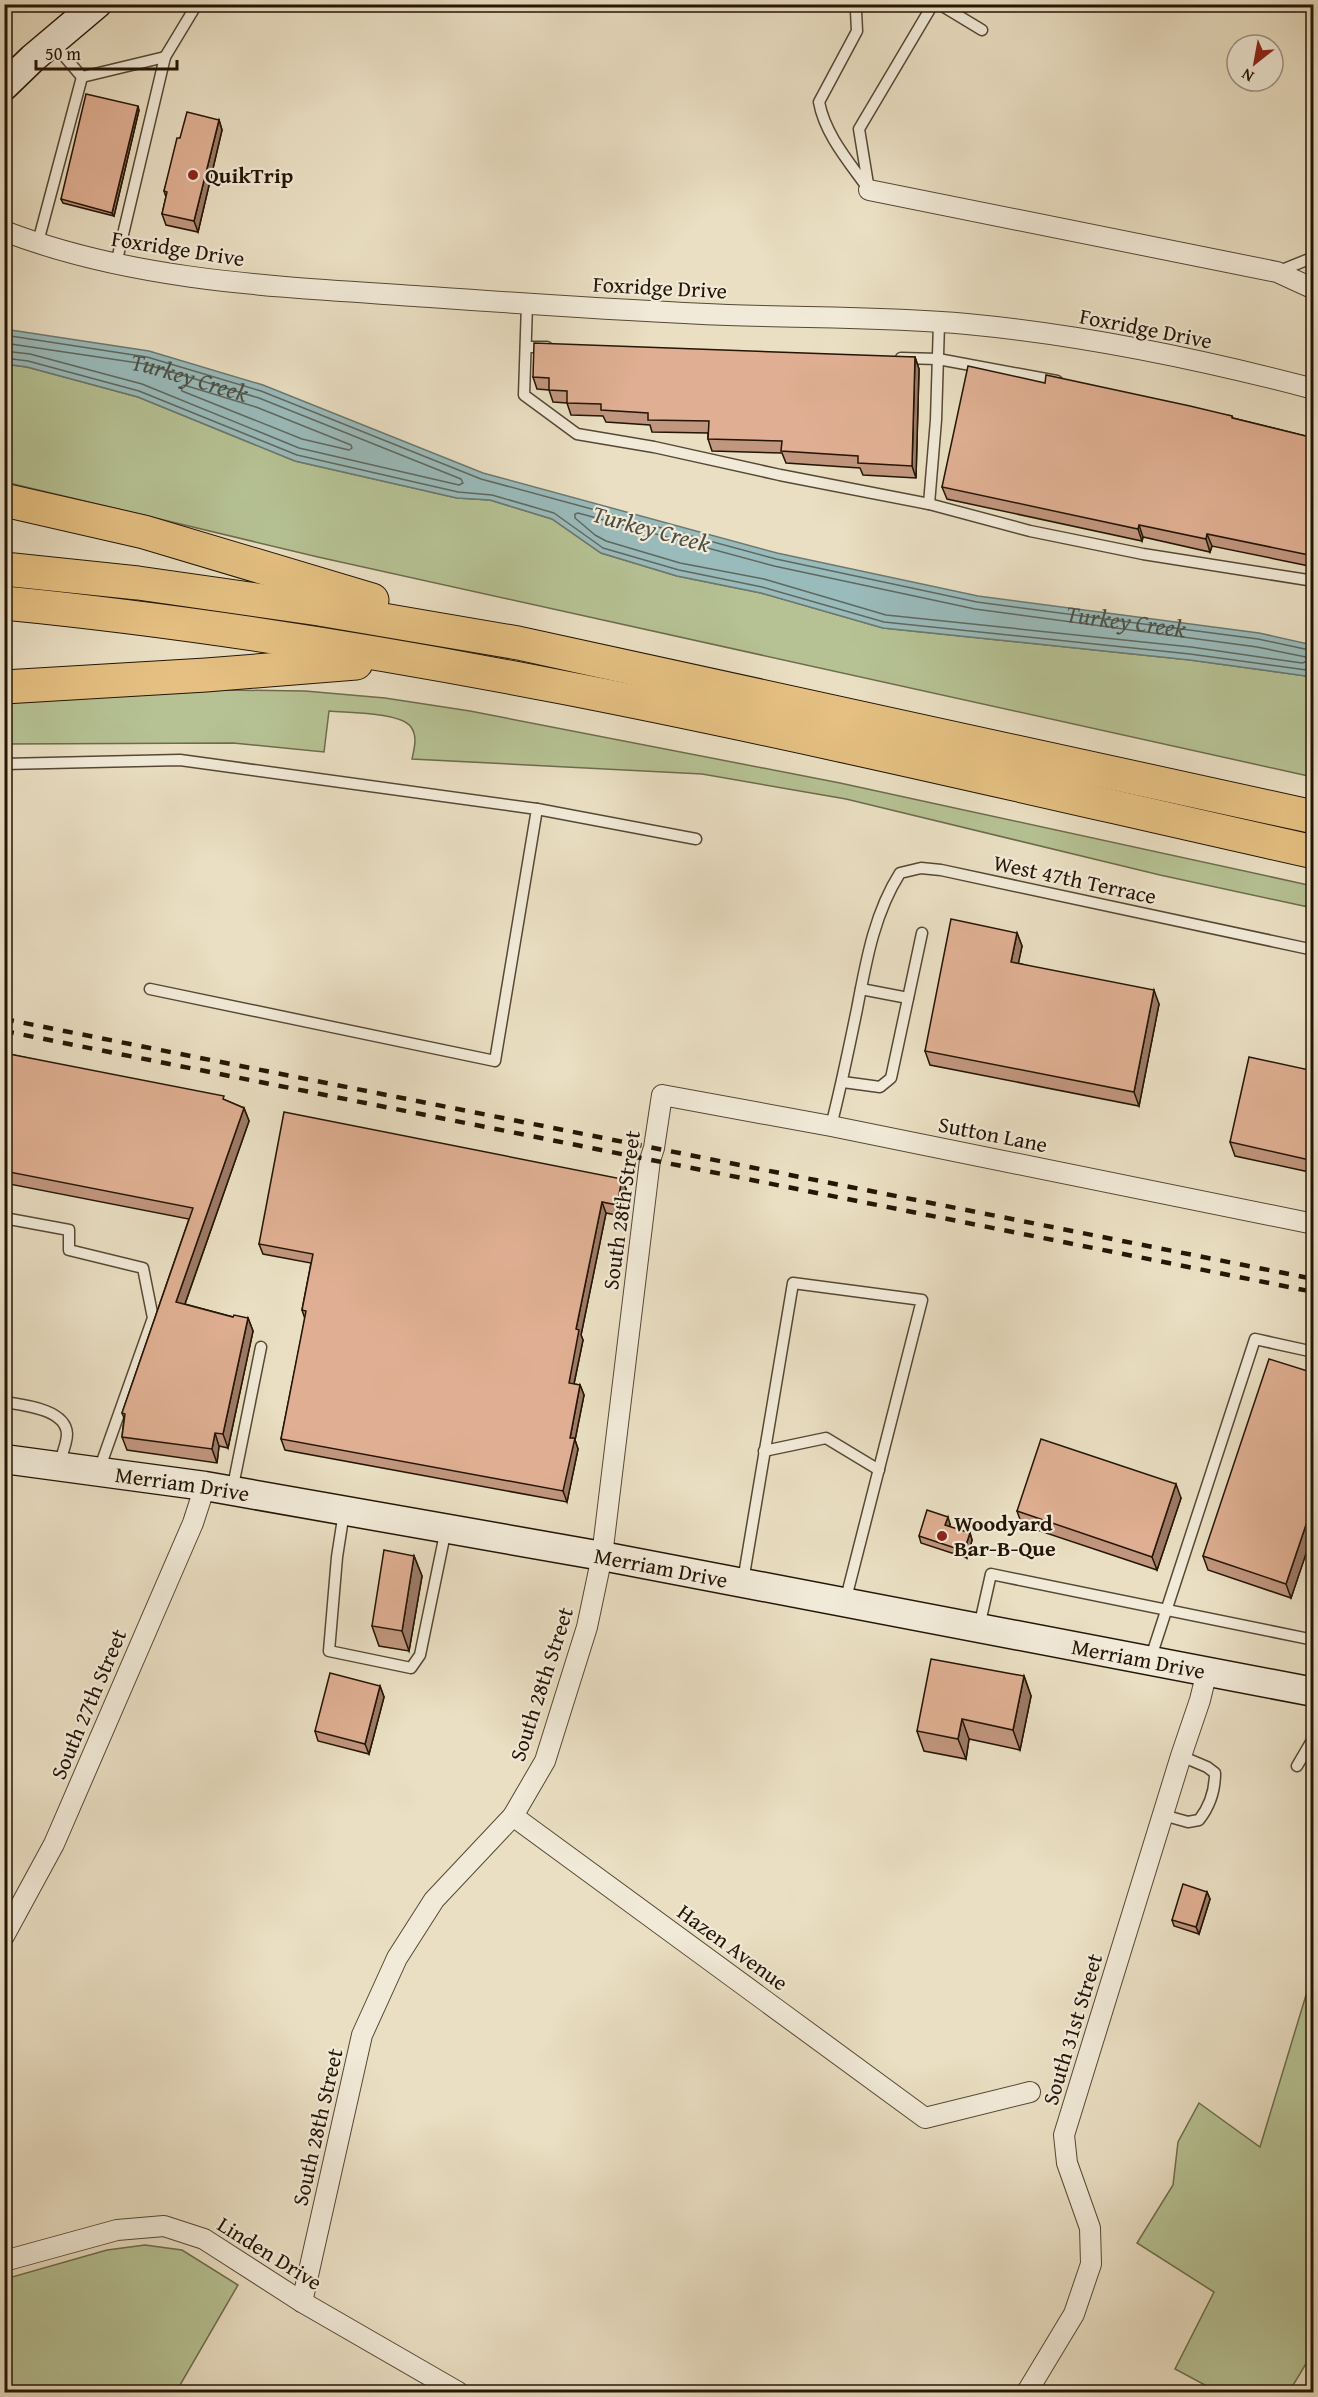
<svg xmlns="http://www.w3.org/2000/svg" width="1318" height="2397" viewBox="0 0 1318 2397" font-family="'Gentium Book Plus',serif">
	<rect width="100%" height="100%" fill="#eadfc3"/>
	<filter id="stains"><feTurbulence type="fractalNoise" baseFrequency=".00333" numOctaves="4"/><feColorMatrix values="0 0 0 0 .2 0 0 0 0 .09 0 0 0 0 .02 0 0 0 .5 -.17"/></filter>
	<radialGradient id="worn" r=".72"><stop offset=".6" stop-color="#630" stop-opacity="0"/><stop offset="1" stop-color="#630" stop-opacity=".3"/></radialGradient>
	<g fill="#b6c294" stroke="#6d6c4c" stroke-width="1.5">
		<path d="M4 364 27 367 138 397 295 461 457 498 490 500 552 519 601 553 677 576 761 593 883 628 1190 660 1313 677V777L318 557 5 482Z"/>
		<path d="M225 690 305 691 385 698 470 711 840 783 1313 886V908L1160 875 846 799 702 774 412 759C414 749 418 737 411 727 400 712 347 713 329 711L324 752 233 743 5 744V701Z"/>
		<path d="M1313 1972V2352L1289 2392H1218L1175 2369 1214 2292 1137 2243 1173 2185 1178 2142 1199 2103 1260 2147Z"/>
		<path d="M145 2245 182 2250 238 2285 176 2392H5V2279L107 2250Z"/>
	</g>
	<path fill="#9abbbb" stroke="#6b7972" stroke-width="1.5" d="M4 329 149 351 263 385 483 473 777 553 978 596 1259 633 1313 645V677L1190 660 883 628 761 593 677 576 601 553 552 519 490 500 457 498 295 461 138 397 27 367 5 364Z"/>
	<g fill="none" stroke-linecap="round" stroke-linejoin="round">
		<g stroke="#5f6860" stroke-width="1.5">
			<path id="s1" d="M4 335 147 357 261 391 481 479 776 559 977 602 1258 639 1314 651"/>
			<path id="s2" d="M4 343 145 364 259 398 461 479 463 483 459 485 299 448 142 384 30 354 4 351"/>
			<path d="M4 358 28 361 139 391 297 455 458 492 492 495 554 513 603 548 679 570 762 587 884 622 1190 654 1314 671"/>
			<path d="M184 385 256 407 351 445 352 448 349 450 302 439 182 391 181 387Z"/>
			<path d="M578 513 774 566 975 609 1257 647 1306 657 1308 661 1302 663 1191 647 886 615 764 579 680 563 606 541 595 535 575 518V514Z"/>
		</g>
		<g stroke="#564834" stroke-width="13">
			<g id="lane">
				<path d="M859 4 856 11 857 31 819 102C825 135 850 163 869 190L859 129 933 4"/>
				<path d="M939 4 982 30"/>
				<path d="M53 43 82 77"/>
				<path d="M165 57 197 4"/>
				<path d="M38 242 82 77 165 57 116 264"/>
				<path d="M1277 272 1314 257"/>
				<path d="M527 304 524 395 577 434 654 447 780 475 929 504 936 420 939 323"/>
				<path d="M526 347H547"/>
				<path d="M901 358 938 359 1057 381"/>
				<path d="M929 504 1030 531 1143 554 1314 581"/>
				<path d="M4 764 180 760 537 809 495 1061 150 989"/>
				<path d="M537 809 696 839"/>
				<path d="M861 989 908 998"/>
				<path d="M843 1082 880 1087 891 1078 922 933"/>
				<path d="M831 1126C841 1087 849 1048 857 1009 866 962 874 914 900 873L921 868 941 870 1314 950"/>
				<path d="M4 1218 69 1230V1250L143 1268 153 1318 99 1470"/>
				<path d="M4 1402C23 1405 66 1409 67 1434 67 1444 61 1457 58 1466"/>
				<path d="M764 1451 826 1438 879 1470"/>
				<path d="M232 1491 261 1347"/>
				<path d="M344 1512 337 1557 329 1651 411 1668 420 1655 446 1529"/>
				<path d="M743 1581 793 1283 922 1300 845 1602"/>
				<path d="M979 1627 991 1574 1314 1640"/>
				<path d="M1150 1660 1255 1339 1314 1352"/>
				<path d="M1297 1766 1314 1737"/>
				<path d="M1163 1815 1188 1822 1199 1820C1210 1806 1215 1791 1215 1773L1207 1767 1181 1756"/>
			</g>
		</g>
		<g stroke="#564834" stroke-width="22">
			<g id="street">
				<path d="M869 190 1277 272 1314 289"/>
				<path d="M4 231C139 283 287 287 430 297 529 304 629 311 728 315 808 318 888 317 967 324 1084 335 1200 359 1314 389"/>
				<path d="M513 1816 925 2118 1030 2092"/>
				<path d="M4 1936 54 1844 193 1523 205 1486"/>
				<path d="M4 2261 117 2230 164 2226 204 2239 302 2302 458 2392"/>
				<path d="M302 2302 362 2035 397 1958 434 1900 513 1816 545 1761 587 1627 602 1556 650 1160 654 1148 662 1095 831 1126 1314 1224"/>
				<path d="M1027 2392 1074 2314 1091 2264 1090 2228 1067 2163 1064 2135 1181 1756 1200 1700 1207 1671"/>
			</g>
		</g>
		<g stroke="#241505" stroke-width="31">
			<g id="secondary">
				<path d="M4 86 33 58 97 4"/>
				<path id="s3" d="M4 1459 205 1486 602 1556 1314 1692"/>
			</g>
		</g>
		<g stroke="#241505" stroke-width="35">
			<g id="highway">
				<path d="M4 500 144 532 372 600"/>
				<path d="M4 569 138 583 319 609 518 643 1314 817"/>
				<path d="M4 603C447 646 880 755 1314 852"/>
				<path d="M4 687 206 675 356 663"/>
			</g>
		</g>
		<use href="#lane" stroke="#f1ead8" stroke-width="10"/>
		<use href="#street" stroke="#f1ead8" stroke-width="20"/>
		<use href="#secondary" stroke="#f1ead8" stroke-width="28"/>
		<use href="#highway" stroke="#e5c082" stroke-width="33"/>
		<g stroke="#241505" stroke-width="4.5" stroke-dasharray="10 10" stroke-linecap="butt">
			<path d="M4 1019 1314 1279"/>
			<path d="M4 1031 1314 1292"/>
		</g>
	</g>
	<g fill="#c1967e" stroke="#241505" stroke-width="1.5">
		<path d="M139 110 114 216 63 203 61 199Z"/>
		<path d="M219 120 222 130 198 232 166 225 162 214 166 197 164 191 180 138Z"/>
		<path d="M915 357 919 369 916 478 863 475 860 468 786 463 782 453 712 451 708 439V433L652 432 650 425 606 422 603 416 571 415 567 403 553 402 549 390 537 389 533 377Z"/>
		<path d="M1045 383 1232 416 1233 418 1314 438V567L1212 546 1210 552 1143 537 1142 541 947 499 942 487Z"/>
		<path d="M1017 933 1022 946 1018 963 1159 1004 1139 1106 930 1065 925 1051Z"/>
		<path d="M4 1053 225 1100 244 1108 249 1121 185 1304 233 1317 248 1318 253 1331 228 1448 219 1446 217 1463 127 1450 122 1437 124 1418 122 1413 189 1219 4 1183Z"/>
		<path d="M1314 1071V1173L1235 1156 1230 1142Z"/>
		<path d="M626 1189 621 1216 606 1213 581 1335 583 1340 574 1384 580 1385 584 1395 575 1440 578 1449 567 1502 285 1450 281 1439 305 1319 302 1310 311 1263 263 1254 259 1244Z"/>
		<path d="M1314 1373V1530L1291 1598 1208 1570 1203 1556Z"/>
		<path d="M1181 1498 1157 1570 1022 1525 1017 1511Z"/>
		<path d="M950 1524V1527L970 1533 972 1540 967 1558 921 1543 919 1536Z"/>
		<path d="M414 1556 422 1576 409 1651 379 1646 372 1626Z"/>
		<path d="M1024 1676 1031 1696 1020 1750 969 1739 966 1759 924 1751 917 1731Z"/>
		<path d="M380 1686 384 1697 369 1754 318 1741 315 1731Z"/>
		<path d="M1207 1892 1210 1899 1199 1934 1174 1926 1172 1920Z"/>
	</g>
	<g fill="#9d7a67" stroke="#241505" stroke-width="1.5">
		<path d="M138 106 139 110 114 216 112 213Z"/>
		<path d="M219 120 222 130 198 232 194 221Z"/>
		<path d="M915 357 919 369 916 478 912 466Z"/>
		<path d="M1139 525 1143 537 1142 541 1138 529Z"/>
		<path d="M1207 534 1212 546 1210 552 1206 539Z"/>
		<path d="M1017 933 1022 946 1016 975 1011 962Z"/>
		<path d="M1154 990 1159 1004 1139 1106 1134 1092Z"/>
		<path d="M244 1108 249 1121 181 1315 176 1302Z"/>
		<path d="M622 1179 626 1189 621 1216 617 1205Z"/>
		<path d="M602 1202 606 1213 581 1335 583 1340 572 1393 569 1383 576 1329Z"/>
		<path d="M248 1318 253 1331 228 1448 223 1434Z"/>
		<path d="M580 1385 584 1395 575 1440 578 1449 567 1502 563 1491 570 1438Z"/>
		<path d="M215 1433 219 1446 217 1463 212 1449Z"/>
		<path d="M1176 1484 1181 1498 1157 1570 1152 1557Z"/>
		<path d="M1314 1501V1530L1291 1598 1286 1584Z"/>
		<path d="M948 1517 950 1524 948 1532 945 1525Z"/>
		<path d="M970 1533 972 1540 967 1558 964 1551Z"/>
		<path d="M414 1556 422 1576 409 1651 402 1631Z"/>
		<path d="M1024 1676 1031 1696 1020 1750 1013 1730Z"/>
		<path d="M380 1686 384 1697 369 1754 365 1744Z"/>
		<path d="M962 1719 969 1739 966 1759 958 1739Z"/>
		<path d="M1207 1892 1210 1899 1199 1934 1196 1927Z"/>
	</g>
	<g fill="#e0af93" stroke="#241505" stroke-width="1.5">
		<path d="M86 94 138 106 112 213 61 199Z"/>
		<path d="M187 112 219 120 194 221 162 214 167 192 164 191 177 138H180Z"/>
		<path d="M534 343 915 357 912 466 858 463V456L781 451 782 441 708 439 709 421 648 420V413L601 410V404L567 403V391L549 390V378L533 377Z"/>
		<path d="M968 366 1045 383 1046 375 1190 406 1232 416V418L1314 438V556L1207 534 1206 539 1139 525 1138 529 942 487Z"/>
		<path d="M951 919 1017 933 1011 962 1154 990 1134 1092 925 1051Z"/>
		<path d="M4 1053 224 1096 223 1099 244 1108 176 1302 233 1317 234 1315 248 1318 223 1434 215 1433 212 1449 122 1437 125 1414 122 1413 193 1208 4 1171Z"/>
		<path d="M1249 1057 1314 1071V1161L1230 1142Z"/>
		<path d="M284 1112 622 1179 617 1205 602 1202 576 1329 579 1330 569 1383 580 1385 570 1438H575L563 1491 281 1439 306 1311 302 1310 313 1254 259 1244Z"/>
		<path d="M1269 1359 1314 1373V1501L1286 1584 1203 1556Z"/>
		<path d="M1041 1439 1176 1484 1152 1557 1017 1511Z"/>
		<path d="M927 1510 948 1517 945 1525 970 1533 964 1551 919 1536Z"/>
		<path d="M384 1550 414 1556 402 1631 372 1626Z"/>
		<path d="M931 1659 1024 1676 1013 1730 962 1719 958 1739 917 1731Z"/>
		<path d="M330 1673 380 1686 365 1744 315 1731Z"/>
		<path d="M1183 1884 1207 1892 1196 1927 1172 1920Z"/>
	</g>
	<g fill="#8f2418" stroke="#f1ead8" stroke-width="2">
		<circle cx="193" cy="175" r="6"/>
		<circle cx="942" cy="1536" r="6"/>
	</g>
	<g text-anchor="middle" stroke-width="4.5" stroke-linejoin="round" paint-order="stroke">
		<g font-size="22" font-weight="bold" fill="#241505" stroke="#f1ead8" text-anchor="start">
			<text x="205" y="183">QuikTrip</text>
			<text x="954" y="1531">Woodyard<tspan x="954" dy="25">Bar-B-Que</tspan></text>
		</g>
		<g font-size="22" fill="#241505" stroke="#f1ead8">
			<text transform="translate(178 248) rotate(9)" y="8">Foxridge Drive</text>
			<text transform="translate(660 287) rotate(3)" y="8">Foxridge Drive</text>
			<text transform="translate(1146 328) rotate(11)" y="8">Foxridge Drive</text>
			<text transform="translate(1075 879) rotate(12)" y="8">West 47th Terrace</text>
			<text transform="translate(993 1134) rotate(11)" y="8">Sutton Lane</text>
			<text transform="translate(621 1210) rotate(-82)" y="8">South 28th Street</text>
			<text dy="8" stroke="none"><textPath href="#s3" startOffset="180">Merriam Drive</textPath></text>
			<text dy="8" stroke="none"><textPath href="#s3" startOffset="666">Merriam Drive</textPath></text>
			<text dy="8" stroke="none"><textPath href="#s3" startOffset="1152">Merriam Drive</textPath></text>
			<text transform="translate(541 1684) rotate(-72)" y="8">South 28th Street</text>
			<text transform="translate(88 1704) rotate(-67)" y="8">South 27th Street</text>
			<text transform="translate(733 1947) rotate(36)" y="8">Hazen Avenue</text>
			<text transform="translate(1072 2029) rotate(-73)" y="8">South 31st Street</text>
			<text transform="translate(317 2127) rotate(-77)" y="8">South 28th Street</text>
			<text transform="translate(270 2253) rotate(32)" y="8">Linden Drive</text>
		</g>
		<g font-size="24" font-style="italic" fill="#4d4f45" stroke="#f1ead8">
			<text dy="8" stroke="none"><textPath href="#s2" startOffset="189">Turkey Creek</textPath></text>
			<text transform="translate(651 529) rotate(15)" y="8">Turkey Creek</text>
			<text dy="8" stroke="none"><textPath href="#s1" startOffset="1162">Turkey Creek</textPath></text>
		</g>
	</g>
	<rect width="1318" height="2397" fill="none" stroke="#eadfc3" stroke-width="24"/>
	<rect x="6" y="6" width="1306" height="2385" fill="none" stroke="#241505" stroke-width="3"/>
	<rect x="12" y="12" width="1294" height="2373" fill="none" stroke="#241505" stroke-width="1.5"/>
	<g transform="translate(1255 63) rotate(211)"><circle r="28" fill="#f1ead8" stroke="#9f9584" stroke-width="1.5"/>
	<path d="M0-4.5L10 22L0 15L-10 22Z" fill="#8f2418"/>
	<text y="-9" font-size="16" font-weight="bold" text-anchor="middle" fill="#241505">N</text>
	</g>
	<path d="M36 60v9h141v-9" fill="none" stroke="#241505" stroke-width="3"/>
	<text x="45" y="60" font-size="18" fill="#241505" stroke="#f1ead8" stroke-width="4.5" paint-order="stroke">50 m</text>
	<rect width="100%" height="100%" filter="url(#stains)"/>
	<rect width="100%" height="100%" fill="url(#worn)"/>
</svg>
